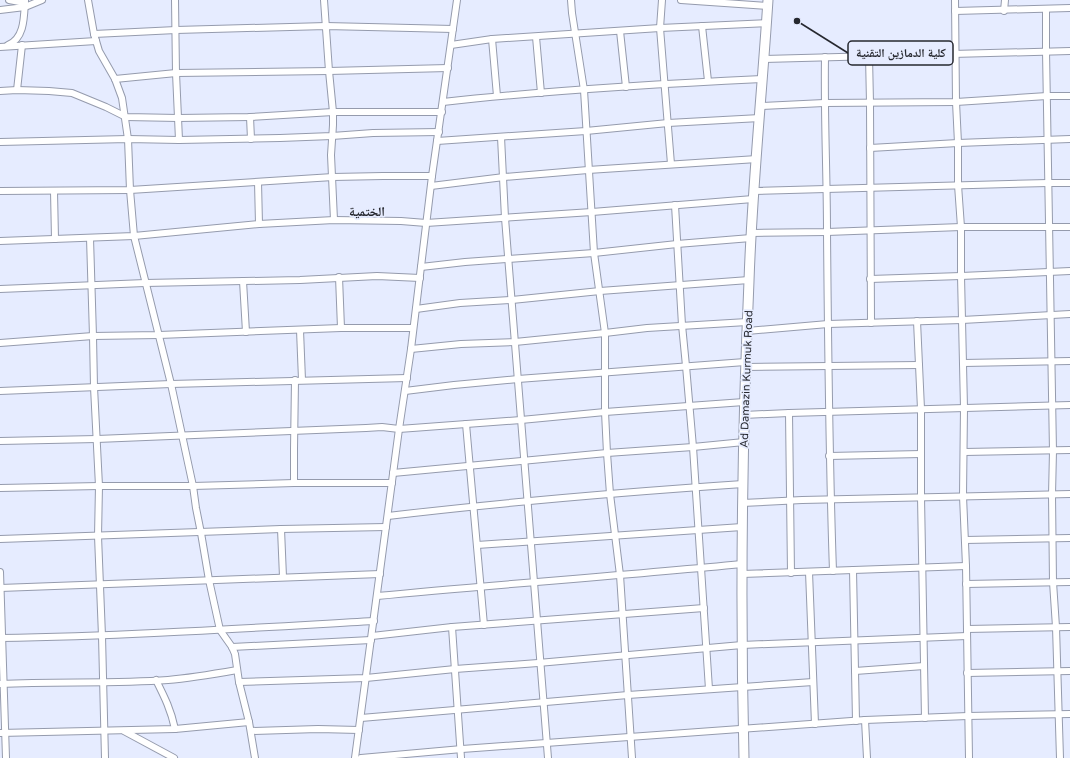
<svg xmlns="http://www.w3.org/2000/svg" width="1070" height="758" viewBox="0 0 1070 758" font-family="'Varela Round','Noto Naskh Arabic',sans-serif">
	<rect width="100%" height="100%" fill="#e6ecff"/>
	<g fill="none" stroke-linecap="round" stroke-linejoin="round">
		<g stroke="#959bad" stroke-width="8">
			<g id="minor">
				<path d="M9 0 25 3"/>
				<path d="M88 0 94 34 99 51 115 79 122 98 128 139 130 190 134 236 171 384 193 486 196 508 201 533 209 580 220 630 232 647 235 654 239 682 249 722 255 758"/>
				<path d="M175 0 176 73 179 140"/>
				<path d="M324 0 329 71 333 112V125L331 155 334 220"/>
				<path d="M571 0 572 13 584 90 594 253 605 333V412L607 453 610 494 620 575 632 758"/>
				<path d="M662 0 660 28 671 164"/>
				<path d="M681 0 768 6"/>
				<path d="M955 0 956 102 958 143V185L961 227V276L964 408 963 496 966 566 969 758"/>
				<path d="M1046 9V51L1053 451 1052 495 1053 582 1056 627 1060 758"/>
				<path d="M0 10 25 7 42 0"/>
				<path d="M955 11 1070 8"/>
				<path d="M1004 11 1005 0"/>
				<path d="M702 26 708 81"/>
				<path d="M620 31 626 87"/>
				<path d="M94 34 176 30 326 26 453 29"/>
				<path d="M536 37 541 93"/>
				<path d="M492 39 497 96"/>
				<path d="M8 45C25 38 24 16 25 0"/>
				<path d="M451 45 492 39 660 28 767 23"/>
				<path d="M0 47 96 41"/>
				<path d="M869 56 870 103 871 323"/>
				<path d="M825 57C824 115 827 174 827 232 828 345 829 458 833 571"/>
				<path d="M764 59 1070 51"/>
				<path d="M115 79 176 73 329 71 448 68"/>
				<path d="M17 90 22 45"/>
				<path d="M0 91 17 90 49 91 72 93 106 107 126 117 178 118 250 117 333 112H442"/>
				<path d="M443 102C549 90 656 84 762 79"/>
				<path d="M761 106 824 103 956 102 1047 96H1070"/>
				<path d="M250 117 251 139"/>
				<path d="M501 137 505 218 548 758"/>
				<path d="M437 141 586 131 668 123 760 118"/>
				<path d="M0 142 128 139 179 140 280 138 332 136 373 133 439 132"/>
				<path d="M870 148 958 143 1070 139"/>
				<path d="M258 182 259 224"/>
				<path d="M431 186 504 177 588 170 757 159"/>
				<path d="M0 191 130 190 333 177 383 176H432"/>
				<path d="M54 191 55 239"/>
				<path d="M754 191 1048 183H1070"/>
				<path d="M675 205 682 325 686 366 693 447 709 689"/>
				<path d="M752 233 827 232 961 227H1070"/>
				<path d="M90 238 93 336 94 387 99 486 98 536 102 636 105 758"/>
				<path d="M0 241 134 236 259 224 334 220 401 221 426 223 592 212 753 199"/>
				<path d="M421 267 465 262 594 253 677 244 751 238"/>
				<path d="M339 277 341 328"/>
				<path d="M870 279 961 276 1070 271"/>
				<path d="M243 281 246 332"/>
				<path d="M0 289 145 283 300 280 377 276 420 278"/>
				<path d="M416 309 460 303 512 300 600 291 749 280"/>
				<path d="M917 321 921 409V497L925 718"/>
				<path d="M300 330 302 380"/>
				<path d="M747 331 828 324 962 320 1070 314"/>
				<path d="M0 343 93 336 159 335 341 328H413"/>
				<path d="M411 349 461 344 515 342 605 333 647 328 747 322"/>
				<path d="M963 363 1070 361"/>
				<path d="M745 367 919 365"/>
				<path d="M0 391 171 384 407 378"/>
				<path d="M405 391 454 385 518 379 745 362"/>
				<path d="M789 413 791 573"/>
				<path d="M744 415 789 413 1070 405"/>
				<path d="M466 424 484 625"/>
				<path d="M0 441 97 439 366 428 382 427 399 429 521 420 605 412 744 402"/>
				<path d="M964 452 1070 450"/>
				<path d="M829 456 921 454"/>
				<path d="M393 473 607 453 693 447 744 442"/>
				<path d="M294 483V449L295 380"/>
				<path d="M0 488 99 486H193L294 483H392"/>
				<path d="M742 503 802 500 1070 494"/>
				<path d="M388 516C506 502 624 492 743 484"/>
				<path d="M281 529 283 577"/>
				<path d="M0 539 281 529 386 527"/>
				<path d="M965 540 1070 538"/>
				<path d="M477 545 742 527"/>
				<path d="M853 570 856 721"/>
				<path d="M0 572 6 758"/>
				<path d="M809 572 815 724"/>
				<path d="M742 574 966 566"/>
				<path d="M966 584 1070 582"/>
				<path d="M0 588C127 584 253 578 380 574"/>
				<path d="M377 596C499 584 621 576 742 564"/>
				<path d="M452 627 461 758"/>
				<path d="M967 629 1070 627"/>
				<path d="M372 636 452 627 704 608"/>
				<path d="M0 638C125 636 249 628 374 621"/>
				<path d="M232 647 371 640"/>
				<path d="M855 671 924 666"/>
				<path d="M967 673 1070 671"/>
				<path d="M156 680C165 698 171 710 175 729"/>
				<path d="M239 682 366 678 455 669 538 663 742 645 967 636"/>
				<path d="M0 684C56 681 112 684 168 680 191 678 214 674 237 670"/>
				<path d="M361 718 628 695 813 682"/>
				<path d="M865 720 867 758"/>
				<path d="M124 731 174 758"/>
				<path d="M251 731 318 729 359 730"/>
				<path d="M0 733 175 729 249 722"/>
				<path d="M355 758 399 429 411 349 432 176 457 0"/>
				<path d="M361 758 462 749 865 720 968 716 1070 714"/>
			</g>
		</g>
		<g stroke="#959bad" stroke-width="11">
			<path id="highway" d="M744 758C740 599 742 440 749 281 752 188 762 94 768 0"/>
		</g>
		<use href="#minor" stroke="#fff" stroke-width="6"/>
		<use href="#highway" stroke="#fff" stroke-width="9"/>
	</g>
	<g text-anchor="middle" stroke-width="3.5" stroke-linejoin="round" paint-order="stroke">
		<g font-size="11" fill="#26282f" stroke="#e6ecff">
			<text transform="translate(746 379) rotate(-88)" y="4">Ad Damazin Kurmuk Road</text>
		</g>
		<g font-size="13" font-weight="bold" fill="#26282f" stroke="#e6ecff">
			<text x="367" y="216">الختمية</text>
		</g>
	</g>
	<path fill="none" stroke="#26282f" stroke-width="1.5" d="M797 21L848 53"/>
	<circle fill="#26282f" stroke="#e6ecff" stroke-width="1.5" cx="797" cy="21" r="4"/>
	<rect fill="#e6ecff" stroke="#26282f" stroke-width="1.5" x="848" y="41" width="105" height="24" rx="4"/>
	<g font-size="12" text-anchor="middle" font-weight="bold" fill="#26282f">
		<text x="901" y="57">كلية الدمازين التقنية</text>
	</g>
</svg>
